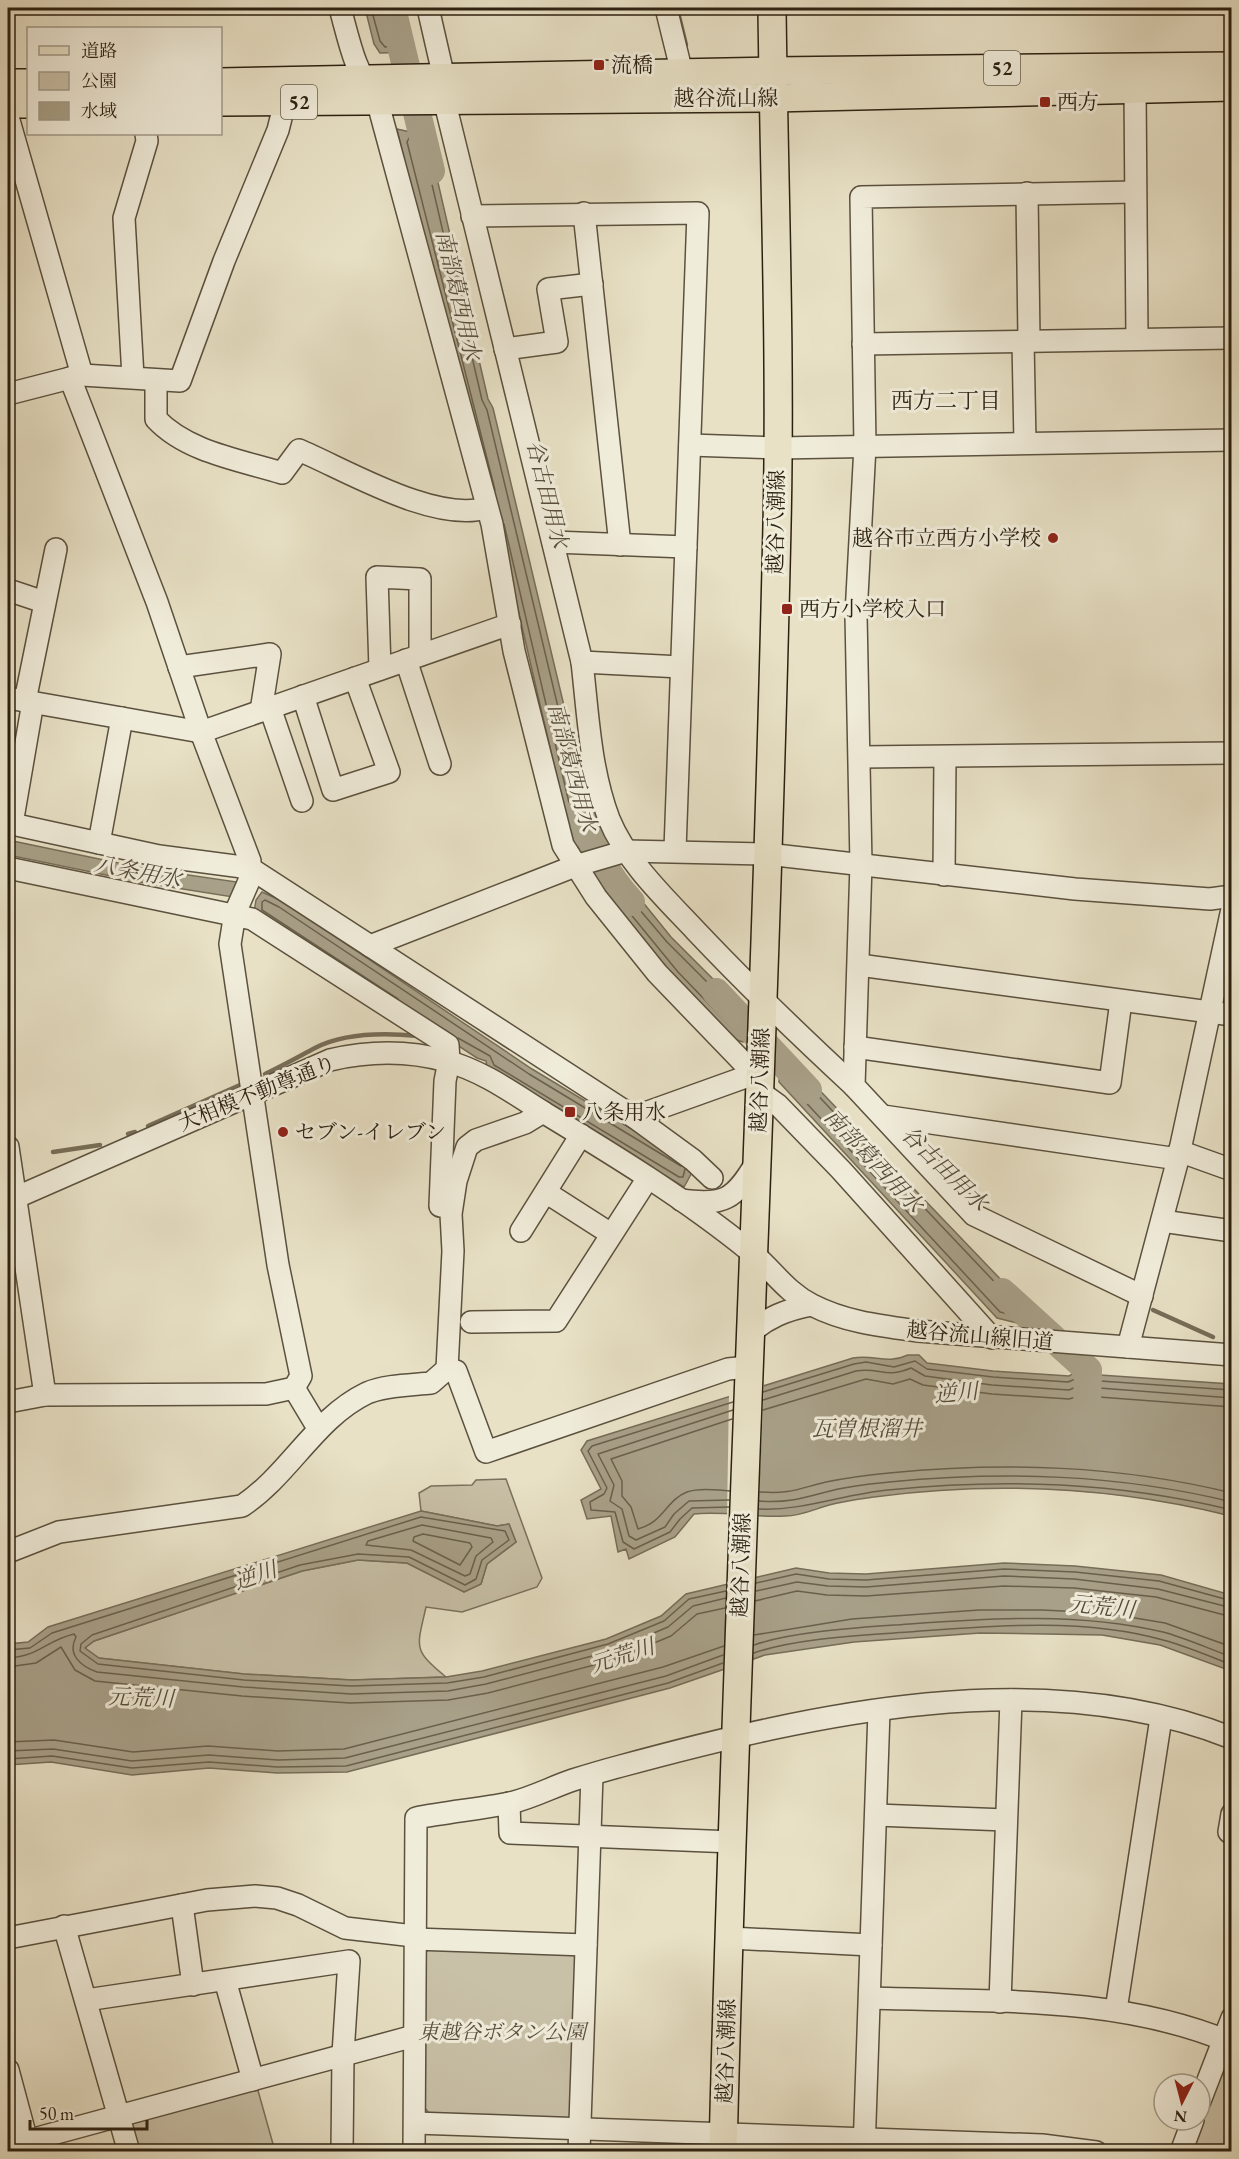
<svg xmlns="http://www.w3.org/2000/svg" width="1239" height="2159" viewBox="0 0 1239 2159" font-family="'EB Garamond','Noto Serif JP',serif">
	<rect width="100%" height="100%" fill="#e8e1c6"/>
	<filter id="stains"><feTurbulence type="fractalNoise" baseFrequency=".00333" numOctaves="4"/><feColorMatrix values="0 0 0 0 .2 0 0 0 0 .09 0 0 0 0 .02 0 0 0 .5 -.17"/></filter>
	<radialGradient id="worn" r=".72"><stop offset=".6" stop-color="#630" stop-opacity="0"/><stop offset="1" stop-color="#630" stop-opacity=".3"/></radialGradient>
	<g fill="#c8c0a7" stroke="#7a705c" stroke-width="1.5">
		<path d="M506 1479 542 1578 537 1587 462 1612 426 1607C417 1648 412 1649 446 1677L352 1680 244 1674 98 1658 85 1648 94 1641 302 1571 358 1560 407 1563 464 1592 481 1584 487 1564 516 1542 509 1524 497 1526 421 1511 419 1493 431 1486 472 1485 476 1480Z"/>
		<path d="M433 1946 574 1950 581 1956 575 2113 566 2122 432 2117 425 2108V1953Z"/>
		<path d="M1231 2054V2151L1189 2152 1224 2057Z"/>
		<path d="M257 2087 275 2151H137L131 2122Z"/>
	</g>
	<g fill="#a8a088" stroke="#766d58" stroke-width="1.5">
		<path d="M365 8H403L411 52 380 53 374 44Z"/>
		<path d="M397 129 428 136 433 150V161L488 399 493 408 591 819 604 842 581 849 574 845 567 821 498 523 442 315Z"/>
		<path d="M8 840 147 869 237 882 233 897 145 883 8 855Z"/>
		<path d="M616 869 671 937 743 1009V1042L734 1039 674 977 594 878Z"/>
		<path d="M262 892 282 901 532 1069 695 1167 684 1187 487 1068 486 1061 477 1058 254 912 256 900Z"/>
		<path d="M782 1051 1028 1308 1032 1321 1025 1325 997 1318 779 1082Z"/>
		<path d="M908 1355H919L927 1363 993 1371 1069 1376 1081 1368H1093L1100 1375 1231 1384V1516C1114 1487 994 1481 874 1497 860 1499 844 1501 829 1505 815 1509 801 1516 785 1516 755 1518 725 1511 694 1514L675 1537 629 1559 626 1549 618 1552 611 1516 587 1519 581 1500 601 1489 581 1450 587 1441 853 1358C875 1354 886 1365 908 1355Z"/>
		<path d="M421 1511 497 1526 509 1524 516 1542 487 1564 481 1584 464 1592 407 1563 358 1560 302 1571 94 1641 85 1648 99 1658 244 1674 352 1680 446 1677 482 1671 606 1639 661 1616 686 1594 796 1568 829 1573 866 1574 1004 1563 1075 1566 1161 1575 1231 1595V1671L1160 1645 1102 1635 980 1633 854 1642 765 1655 670 1688 347 1772 277 1773 209 1768 132 1775 51 1762 8 1765V1644L28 1642 48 1627Z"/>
	</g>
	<path fill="#e8e1c6" d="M764 1383 758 1518 727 1516 729 1394Z"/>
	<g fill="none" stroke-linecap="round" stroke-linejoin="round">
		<g stroke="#6a604c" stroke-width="1.5">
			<path d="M371 8 380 41 385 47 404 44 398 8"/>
			<path d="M379 8 386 37 394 39 396 35 390 8"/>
			<path d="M495 490 407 142 409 138 423 141 427 151V163L482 400 487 410 585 820 593 836 592 839 583 842 579 840 573 820 504 524"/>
			<path d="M612 877 667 942 736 1011V1028H732L678 972 606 884V880Z"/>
			<path d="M398 999 262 910V902L265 900 279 907 529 1074 681 1166"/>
			<path d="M458 1038 490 1056 494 1065 679 1177H683L685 1169"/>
			<path d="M790 1066 1022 1311V1317L1000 1312 786 1081V1068Z"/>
			<path d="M763 1392 854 1364 866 1362 894 1367 915 1361 927 1369 993 1377 1068 1382 1088 1374 1100 1381 1232 1390"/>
			<path d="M763 1400 856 1371C880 1367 885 1379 911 1368L925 1376 992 1385 1069 1390 1085 1383 1099 1388 1232 1398"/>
			<path d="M763 1410 866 1379 893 1384 910 1379 923 1385 992 1394 1069 1399 1085 1394 1099 1397 1232 1407"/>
			<path d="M730 1491C716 1490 700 1488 687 1492 666 1500 664 1522 638 1529L631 1507 622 1496V1481L611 1459 732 1419"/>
			<path d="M760 1492C791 1494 797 1489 826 1482 846 1478 868 1475 889 1473 1005 1462 1118 1465 1232 1493"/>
			<path d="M729 1500 689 1501 674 1514 665 1527 636 1540 629 1536 622 1509 610 1501 614 1485 598 1454 733 1410"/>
			<path d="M759 1501C786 1503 800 1499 826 1492 846 1486 868 1484 889 1482 1005 1471 1118 1474 1232 1502"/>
			<path d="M729 1507 692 1508 680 1519 670 1532 634 1549 623 1542 615 1512 591 1510 590 1502 604 1494 607 1488 588 1451 592 1446 733 1402"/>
			<path d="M759 1509C803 1511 844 1494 888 1490 1005 1478 1117 1482 1232 1510"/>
			<path d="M422 1525 491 1538 493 1542 476 1556 470 1574 465 1576 411 1550 366 1545 368 1541Z"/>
			<path d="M423 1534 470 1543 472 1547 460 1565 413 1541 414 1537Z"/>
			<path d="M756 1583 796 1574 829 1579 866 1580 1004 1569 1075 1572 1159 1581 1232 1601"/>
			<path d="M756 1591 797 1582 828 1586 866 1587 1004 1576 1074 1579 1158 1589 1232 1608"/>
			<path d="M755 1601 797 1591 827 1595 866 1596 1004 1586 1074 1588 1156 1597 1232 1617"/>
			<path d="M754 1635 852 1619 979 1610H1042L1105 1613 1165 1623 1232 1647"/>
			<path d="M754 1645C791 1632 854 1628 894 1625 983 1619 1075 1611 1163 1632 1186 1638 1209 1649 1232 1657"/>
			<path d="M8 1650 30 1648 52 1633 421 1517 505 1531 509 1540 482 1560 476 1579 465 1585 409 1557 358 1554 300 1565 92 1635 81 1644 80 1651 98 1664 244 1680 351 1686 447 1683 484 1677 608 1644 664 1621 689 1599 726 1591"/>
			<path d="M754 1653C793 1639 852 1636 894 1633 979 1627 1079 1616 1163 1640 1186 1646 1209 1656 1232 1665"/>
			<path d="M8 1658C40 1656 45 1641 74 1634L76 1637C67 1654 80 1666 97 1672L243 1687 351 1694 448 1691 486 1684 611 1651 668 1627 693 1606 726 1598"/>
			<path d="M8 1667 36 1663 61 1647 75 1670 95 1681 242 1696 350 1703 448 1700 488 1693 613 1660 671 1636 697 1614 725 1608"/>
			<path d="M8 1742 54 1740 133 1752 208 1746 278 1751 344 1749 663 1667 724 1646"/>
			<path d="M8 1751 53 1749 132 1761 209 1755 278 1760 345 1758 666 1676 723 1655"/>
			<path d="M8 1759 52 1756 132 1768 209 1762 277 1767 346 1766 668 1683 723 1663"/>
		</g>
		<g stroke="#766d58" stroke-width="4.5">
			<path d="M677 8 686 45"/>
			<path d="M265 1074C282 1066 298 1057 315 1048 344 1033 387 1033 418 1036"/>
			<path d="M148 1126 240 1085"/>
			<path d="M128 1134 135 1132"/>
			<path d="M53 1152 100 1145"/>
			<path d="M1153 1310 1213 1337"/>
		</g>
		<g stroke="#a8a088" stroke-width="28">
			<path d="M392 8 431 171"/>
			<path d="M581 809C588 842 608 877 631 902"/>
			<path d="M716 992 808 1090"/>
			<path d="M1002 1292 1088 1370 1087 1405"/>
		</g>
		<g stroke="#5b513e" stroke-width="24">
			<g id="minor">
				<path d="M340 8C350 44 354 70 377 100L492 524 514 651 563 845 596 897 657 973 761 1081"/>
				<path d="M428 8 444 78"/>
				<path d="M666 8 682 73"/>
				<path d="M1135 89 1137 339"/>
				<path d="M444 99 582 662 681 667"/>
				<path d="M8 117 82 375"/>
				<path d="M1135 192 861 197 865 446 856 615 861 864 854 1086 974 1215 1142 1296"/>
				<path d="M1027 193 1029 340"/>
				<path d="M584 213 620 545"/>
				<path d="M472 216 698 213 675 850"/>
				<path d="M1023 341 1025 443"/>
				<path d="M863 344 1232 338"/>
				<path d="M505 349 557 342 548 289 592 284"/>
				<path d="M133 377 124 218 147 141 146 134"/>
				<path d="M156 380V419C187 452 240 460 282 473L299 450C348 471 435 523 486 508"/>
				<path d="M8 394 82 375 180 381 224 261 278 130 285 102"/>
				<path d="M690 445 778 448 1232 440"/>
				<path d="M553 542 686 547"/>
				<path d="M8 590 44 602"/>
				<path d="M406 660 440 764"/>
				<path d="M582 662C588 714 590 769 609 819 626 861 664 897 695 930 746 984 799 1035 854 1086"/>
				<path d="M179 667 270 654 261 711"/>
				<path d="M380 669 377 577 420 579V655"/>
				<path d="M303 696 333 790 389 772 355 678"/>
				<path d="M8 698 201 732 510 624"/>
				<path d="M25 701 56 549"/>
				<path d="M33 702 12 824 159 856 250 868 634 1117 754 1074"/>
				<path d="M270 708 302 801"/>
				<path d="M860 757 1232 753"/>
				<path d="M99 843 122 718"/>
				<path d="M8 868 252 919 448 1045 449 1061 445 1081 440 1206"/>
				<path d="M944 875 945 757"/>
				<path d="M370 946 575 866 626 851 767 854 1075 889 1210 899 1232 896"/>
				<path d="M859 965 1232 1015"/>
				<path d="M855 1047 1110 1083 1121 1001"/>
				<path d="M760 1092 778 1105 841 1170 992 1338"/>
				<path d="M883 1116 1178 1159"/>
				<path d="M634 1117 693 1160 712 1178"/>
				<path d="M8 1147 45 1395"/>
				<path d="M1179 1151 1232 1170"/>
				<path d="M547 1193 611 1234"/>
				<path d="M681 1200C724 1206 734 1200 756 1163"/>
				<path d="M8 1201 330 1060C369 1051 407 1050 446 1061 481 1070 513 1093 543 1112 614 1155 686 1199 751 1252 772 1269 786 1292 812 1305 845 1322 881 1326 918 1331L1232 1355"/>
				<path d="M1162 1221 1232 1231"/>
				<path d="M521 1231 581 1135"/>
				<path d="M471 1322 556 1321 648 1178"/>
				<path d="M749 1334C768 1317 786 1310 811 1305"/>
				<path d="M1128 1347 1178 1159 1232 909"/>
				<path d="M447 1369 456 1371 486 1452 728 1369 748 1367"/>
				<path d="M294 1388 318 1428"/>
				<path d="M8 1402 45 1395 266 1394 294 1388 301 1376 278 1265 230 944 235 913 249 881 250 861 201 732 157 602 70 378"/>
				<path d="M8 1552 59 1532 242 1506C290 1474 315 1418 367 1393 385 1385 412 1385 431 1383L447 1369 453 1251 451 1214 456 1181 467 1147 476 1140 525 1123 543 1112"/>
				<path d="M509 1803 510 1833 733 1842"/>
				<path d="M1232 1814 1229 1832H1232"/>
				<path d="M876 1815 1006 1820"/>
				<path d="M182 1905 193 1985"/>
				<path d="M64 1926 129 2152"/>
				<path d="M8 1938 207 1900 255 1896 277 1898 298 1905 345 1928 414 1936"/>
				<path d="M730 1938 871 1945"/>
				<path d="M414 1939 586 1945"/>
				<path d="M225 1980 253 2080"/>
				<path d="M870 1998C990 2002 1119 1995 1232 2043"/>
				<path d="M86 2000 349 1961 343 2054 342 2152"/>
				<path d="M1000 2002 1011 1700"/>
				<path d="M1116 2010 1161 1718"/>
				<path d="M8 2070 30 2152"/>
				<path d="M1200 2101 1232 2018"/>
				<path d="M415 2123 1042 2145 1096 2152"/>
				<path d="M8 2146 414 2036"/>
				<path d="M864 2151 879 1711"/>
				<path d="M414 2152 416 1818C447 1812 479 1809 510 1803 532 1798 552 1787 573 1780 589 1775 606 1770 621 1766 813 1714 1040 1662 1232 1738"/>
				<path d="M579 2152 592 1775"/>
				<path d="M1181 2152 1193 2120"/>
			</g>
		</g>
		<g stroke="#2c2111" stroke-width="30">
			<g id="major">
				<path d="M220 82 773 71 1232 66"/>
				<path d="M8 83H28"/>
				<path d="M220 102 773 98 1232 87"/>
				<path d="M8 104H28"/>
				<path d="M723 2152C736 1609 765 1067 777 525 781 353 774 180 772 8"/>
			</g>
		</g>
		<use href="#minor" stroke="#f0ecda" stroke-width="21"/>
		<use href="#major" stroke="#e8e1c6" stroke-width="27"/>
	</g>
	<g fill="#8f2418" stroke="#f0ecda" stroke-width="2">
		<rect x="593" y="59" width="12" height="12" rx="3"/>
		<rect x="1039" y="96" width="12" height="12" rx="3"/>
		<circle cx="1053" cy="538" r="6"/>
		<rect x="781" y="603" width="12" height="12" rx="3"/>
		<rect x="564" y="1106" width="12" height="12" rx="3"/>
		<circle cx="283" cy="1132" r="6"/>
	</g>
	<g text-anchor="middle" stroke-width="6" stroke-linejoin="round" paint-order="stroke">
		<g fill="#f0ecda" stroke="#675e4d" stroke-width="1.5">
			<rect x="984" y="51" width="36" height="34" rx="4.5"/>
			<rect x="281" y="85" width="36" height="34" rx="4.5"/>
		</g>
		<g font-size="20" font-weight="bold" fill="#2c2111">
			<text x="1002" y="75">52</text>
			<text x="299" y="109">52</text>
		</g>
		<g font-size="21" fill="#2c2111" stroke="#f0ecda" text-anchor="start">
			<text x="611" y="72">流橋</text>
			<text x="1057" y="109">西方</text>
			<text x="1041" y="545" text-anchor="end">越谷市立西方小学校</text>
			<text x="799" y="616">西方小学校入口</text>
			<text x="582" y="1119">八条用水</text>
			<text x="295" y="1139">セブン-イレブン</text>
		</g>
		<g font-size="21" fill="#2c2111" stroke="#f0ecda">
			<text x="726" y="105">越谷流山線</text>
			<text transform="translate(776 522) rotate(-89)" y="7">越谷八潮線</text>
			<text transform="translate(760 1080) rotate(-88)" y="7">越谷八潮線</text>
			<text transform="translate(257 1093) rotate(-22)" y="7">大相模不動尊通り</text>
			<text transform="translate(980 1336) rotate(5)" y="7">越谷流山線旧道</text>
			<text transform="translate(741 1565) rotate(-88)" y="7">越谷八潮線</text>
			<text transform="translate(726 2051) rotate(-88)" y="7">越谷八潮線</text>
		</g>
		<g font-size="21" font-style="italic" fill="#5b513e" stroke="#f0ecda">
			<text x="502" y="2039">東越谷ボタン公園</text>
		</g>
		<g font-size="22" font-style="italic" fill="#574d3b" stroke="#f0ecda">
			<text transform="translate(459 295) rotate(77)" y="8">南部葛西用水</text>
			<text transform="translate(548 494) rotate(76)" y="8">谷古田用水</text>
			<text transform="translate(573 767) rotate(75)" y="8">南部葛西用水</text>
			<text transform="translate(138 871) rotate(11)" y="8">八条用水</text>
			<text transform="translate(874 1160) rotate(47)" y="8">南部葛西用水</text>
			<text transform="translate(945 1168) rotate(44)" y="8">谷古田用水</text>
			<text transform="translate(956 1392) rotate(-5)" y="8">逆川</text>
			<text x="867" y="1436">瓦曽根溜井</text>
			<text transform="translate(255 1575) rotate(-19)" y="8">逆川</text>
			<text transform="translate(1102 1606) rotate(6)" y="8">元荒川</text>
			<text transform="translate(622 1655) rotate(-18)" y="8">元荒川</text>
			<text transform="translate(141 1697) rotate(2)" y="8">元荒川</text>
		</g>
		<g font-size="22" fill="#2c2111" stroke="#f0ecda">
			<text x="946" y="408">西方二丁目</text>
		</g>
	</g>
	<rect width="1239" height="2159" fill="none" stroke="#e8e1c6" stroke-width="30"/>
	<rect x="9" y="9" width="1221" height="2141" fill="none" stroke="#2c2111" stroke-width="3"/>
	<rect x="15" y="15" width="1209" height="2129" fill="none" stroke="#2c2111" stroke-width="1.5"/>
	<rect x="27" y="27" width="195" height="108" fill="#f0ecda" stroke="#a29b8a" stroke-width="1.5"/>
	<rect x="39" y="46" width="30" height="9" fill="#e8e1c6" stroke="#a29b8a" stroke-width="1.5"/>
	<text x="81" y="57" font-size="18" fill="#2c2111">道路</text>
	<rect x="39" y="72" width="30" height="18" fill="#c8c0a7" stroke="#a29b8a" stroke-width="1.5"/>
	<text x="81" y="87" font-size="18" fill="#2c2111">公園</text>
	<rect x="39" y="102" width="30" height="18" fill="#a8a088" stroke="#a29b8a" stroke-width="1.5"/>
	<text x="81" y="117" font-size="18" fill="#2c2111">水域</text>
	<g transform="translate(1182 2102) rotate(186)"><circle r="28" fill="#f0ecda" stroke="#a29b8a" stroke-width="1.5"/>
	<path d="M0-4.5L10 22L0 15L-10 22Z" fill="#8f2418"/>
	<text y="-9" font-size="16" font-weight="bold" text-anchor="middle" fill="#2c2111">N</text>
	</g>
	<path d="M30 2120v9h117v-9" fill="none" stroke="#2c2111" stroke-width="3"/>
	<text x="39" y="2120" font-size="18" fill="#2c2111" stroke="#f0ecda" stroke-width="4.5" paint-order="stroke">50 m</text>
	<rect width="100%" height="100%" filter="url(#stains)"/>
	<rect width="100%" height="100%" fill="url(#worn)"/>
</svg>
